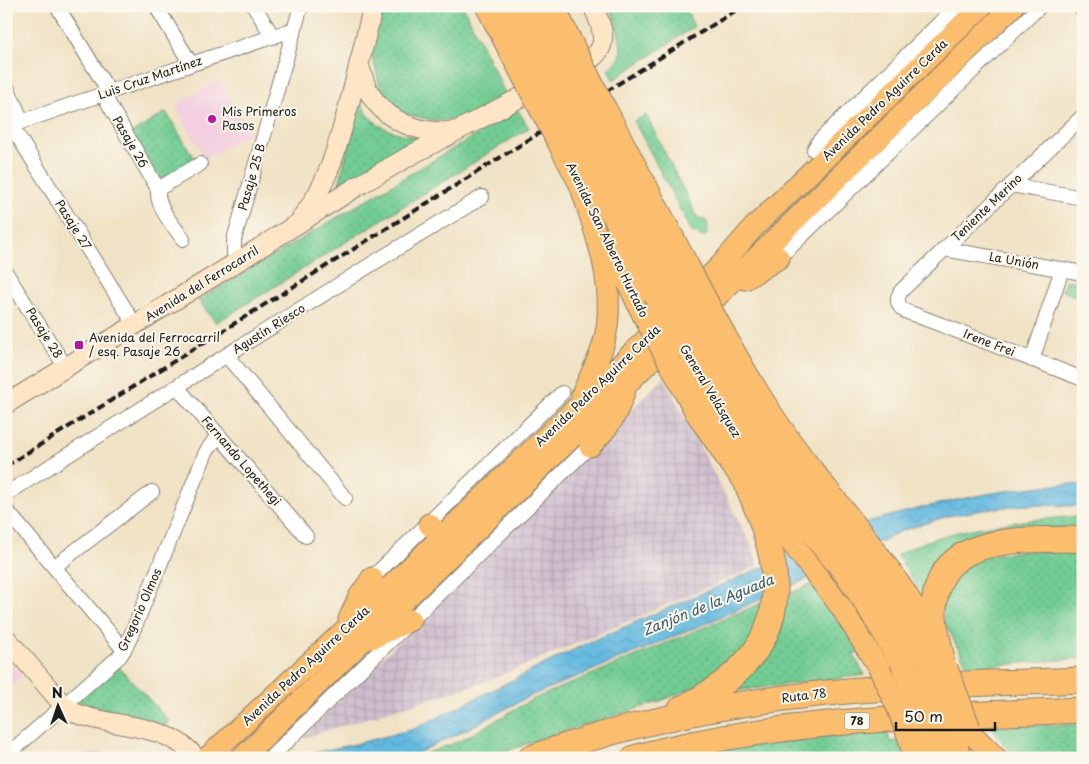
<svg xmlns="http://www.w3.org/2000/svg" width="1089" height="764" viewBox="0 0 1089 764" font-family="'Playpen Sans',sans-serif">
	<defs>
		<pattern id="industrial-grid" width="8" height="8" patternUnits="userSpaceOnUse" patternTransform="scale(1.25)"><rect width="8" height="8" fill="#cfbdce"/><path d="M0 4h8M4 0v8" fill="none" stroke="#b1a2b0"/></pattern>
		<pattern id="grass-dots" width="8" height="8" patternUnits="userSpaceOnUse" patternTransform="scale(1.25)"><rect width="8" height="8" fill="#72cc93"/><path d="M2 2h.1M6 6h.1" fill="none" stroke="#62af7e" stroke-width="1.8" stroke-linecap="round"/></pattern>
		<pattern id="water-waves" width="16" height="10" patternUnits="userSpaceOnUse" patternTransform="scale(1.25)"><rect width="16" height="10" fill="#63b9df"/><path d="M0 5q4-4 8 0t8 0" fill="none" stroke="#559ebf"/></pattern>
	</defs>
	<rect width="100%" height="100%" fill="#fbf7ec"/>
	<filter id="ink" filterUnits="userSpaceOnUse"><feTurbulence type="fractalNoise" baseFrequency=".02" numOctaves="2"/><feDisplacementMap in="SourceGraphic" scale="10" xChannelSelector="R" yChannelSelector="G"/><feConvolveMatrix kernelMatrix="1 2 1 2 8 2 1 2 1" color-interpolation-filters="sRGB"/></filter>
	<filter id="wash" filterUnits="userSpaceOnUse"><feTurbulence type="fractalNoise" baseFrequency=".0096" numOctaves="4" result="noise"/><feDisplacementMap in="SourceGraphic" scale="20" xChannelSelector="R" yChannelSelector="G"/><feGaussianBlur stdDeviation="1.12" result="paint"/><feColorMatrix in="noise" values="0 0 0 0 0 0 0 0 0 0 0 0 0 0 0 0 0 1.4 0 .05"/><feComposite in="paint" operator="in"/></filter>
	<g filter="url(#wash)">
		<rect width="100%" height="100%" fill="#f0e2c4"/>
		<g fill="#f3cfdf">
			<path d="M219 80 250 133 206 159 175 106Z"/>
			<path d="M6 657 22 675 6 689Z"/>
		</g>
		<path fill="url(#industrial-grid)" d="M664 377 751 545 758 566 485 682 302 738Z"/>
		<g fill="url(#grass-dots)" stroke="#477458">
			<path d="M379 6H463L507 97 466 117 438 121 399 113 381 91 372 56V38Z"/>
			<path d="M610 6H685L694 27 613 80 608 69C613 65 618 62 620 57 624 46 614 18 610 6Z"/>
			<path d="M360 95C361 100 362 106 365 110 376 131 404 135 425 138L338 189Z"/>
			<path d="M518 110 529 128 216 323 198 300Z"/>
			<path d="M166 112 197 163 159 186 129 135Z"/>
			<path d="M646 115 697 217 707 221 708 228 706 236 701 237 692 232 634 121Z"/>
			<path d="M1065 280 1083 283V299L1062 291Z"/>
			<path d="M1083 516V528L1002 527 975 535 942 558 925 599 897 555C946 526 1026 520 1083 516Z"/>
			<path d="M1083 546V658L974 667 965 662 944 621 943 603 955 575 971 556Z"/>
			<path d="M814 583 861 652 853 654 865 675 726 692 784 596Z"/>
			<path d="M769 600 757 638 711 680 658 702 542 738 489 758H414L462 740 531 700Z"/>
			<path d="M118 666 169 721 167 725 94 707 74 699Z"/>
			<path d="M1083 724V758H1020C1007 753 1000 738 992 727Z"/>
			<path d="M886 731 891 742 900 740 906 758H664L697 749Z"/>
		</g>
		<g fill="url(#water-waves)" stroke="#406a7e">
			<path d="M1070 484 1083 485V506L1025 505 983 510 948 516 901 531 807 579 709 622 528 697 458 734 407 758H276H287L351 745 414 729 587 643 867 522C934 504 1000 488 1070 484Z"/>
			<path d="M98 754 197 758H78Z"/>
		</g>
	</g>
	<g filter="url(#ink)">
		<g fill="none" stroke-linecap="round" stroke-linejoin="round">
			<g stroke="#867f70" stroke-width="16">
				<g id="street">
					<path d="M57 6 109 92"/>
					<path d="M156 6 191 64"/>
					<path d="M254 6 273 37"/>
					<path d="M6 85 22 121"/>
					<path d="M103 94 158 189C156 207 173 225 183 239"/>
					<path d="M1083 116 901 291C896 299 897 306 905 311L1083 379"/>
					<path d="M11 125 135 325"/>
					<path d="M6 127 295 29"/>
					<path d="M814 150 819 141 957 6"/>
					<path d="M1011 185 1083 198"/>
					<path d="M158 189 200 164"/>
					<path d="M944 249 1083 273"/>
					<path d="M779 258 1040 6"/>
					<path d="M237 262 234 253V240L301 6"/>
					<path d="M6 273 66 368"/>
					<path d="M227 356 345 498"/>
					<path d="M1032 360 1062 269"/>
					<path d="M177 387 306 536"/>
					<path d="M6 494 375 262 482 197"/>
					<path d="M6 510 124 650"/>
					<path d="M54 567 152 492"/>
					<path d="M372 578 562 393"/>
					<path d="M6 756 120 656 130 638 206 452 218 435"/>
					<path d="M270 758 590 446"/>
				</g>
			</g>
			<g stroke="#867f70" stroke-width="21">
				<g id="secondary">
					<path d="M1082 6 1083 7"/>
					<path d="M359 64C362 73 364 82 368 90 384 121 420 135 454 131"/>
					<path d="M571 71C606 53 610 43 593 6"/>
					<path d="M302 217C328 185 337 147 348 108 357 74 365 40 373 6"/>
					<path d="M6 404 237 262 356 187 413 154 544 85"/>
					<path d="M6 638 64 706 75 713C116 729 166 721 196 758"/>
				</g>
			</g>
			<g stroke="#867f70" stroke-width="23">
				<g id="primary">
					<path d="M486 6 524 79"/>
					<path d="M554 6 577 53"/>
					<path d="M607 111 689 267"/>
					<path d="M556 139 586 196"/>
					<path d="M580 184C596 235 618 288 604 342 599 361 589 377 582 395"/>
					<path d="M607 239 642 313"/>
					<path d="M745 279 779 258"/>
					<path d="M686 300 720 266 754 227 982 6"/>
					<path d="M696 317 1013 6"/>
					<path d="M716 318C742 367 770 415 804 459 850 519 902 577 936 645"/>
					<path d="M670 364 696 413 729 462 841 607 880 670"/>
					<path d="M590 446C610 426 617 416 625 389"/>
					<path d="M429 524 442 537"/>
					<path d="M349 619 359 597 372 578"/>
					<path d="M372 638 411 620"/>
					<path d="M907 733 915 758"/>
					<path d="M972 734 996 758"/>
					<path d="M207 758 345 630 576 408 665 321"/>
					<path d="M242 758 674 338"/>
				</g>
			</g>
			<g stroke="#867f70" stroke-width="27">
				<g id="highway">
					<path d="M508 6 540 72"/>
					<path d="M532 6 559 63"/>
					<path d="M589 120 672 277"/>
					<path d="M570 130 656 294"/>
					<path d="M700 331 747 411 808 496 866 566 899 614 929 669"/>
					<path d="M683 346C710 394 738 441 772 484 796 515 824 544 848 575 870 605 888 637 905 669"/>
					<path d="M941 655C939 642 934 628 934 614 933 530 1024 541 1083 539"/>
					<path d="M681 709C787 655 794 590 748 487"/>
					<path d="M928 732 937 758"/>
					<path d="M950 732 959 758"/>
					<path d="M531 758C645 716 766 696 886 688 952 683 1017 683 1083 680"/>
					<path d="M634 758C780 718 932 716 1083 710"/>
				</g>
			</g>
			<use href="#street" stroke="#fff" stroke-width="14"/>
			<use href="#secondary" stroke="#fde5c5" stroke-width="19"/>
			<use href="#primary" stroke="#fbbd6e" stroke-width="21"/>
			<use href="#highway" stroke="#fbbd6e" stroke-width="25"/>
			<path stroke="#1c1c1c" stroke-width="4" stroke-dasharray="8 4" stroke-linecap="butt" d="M6 466 743 6"/>
			<g stroke="#867f70" stroke-width="23" stroke-linecap="butt">
				<g id="primary-bridge">
					<path d="M577 53 607 111"/>
					<path d="M524 79 556 139"/>
					<path d="M689 267 716 318"/>
					<path d="M642 313 670 364"/>
					<path d="M947 668 970 728"/>
					<path d="M880 670 898 709 907 733"/>
				</g>
			</g>
			<g stroke="#867f70" stroke-width="27" stroke-linecap="butt">
				<g id="highway-bridge">
					<path d="M559 63 589 120"/>
					<path d="M540 72 570 130"/>
					<path d="M672 277 700 331"/>
					<path d="M656 294 683 346"/>
					<path d="M905 669 918 699 928 732"/>
					<path d="M929 669 940 699 950 732"/>
				</g>
			</g>
			<use href="#primary-bridge" stroke="#fbbd6e" stroke-width="21"/>
			<use href="#highway-bridge" stroke="#fbbd6e" stroke-width="25"/>
		</g>
	</g>
	<g fill="#b5179e" stroke="#fbf7ec" stroke-width="2">
		<circle cx="212" cy="119" r="5"/>
		<rect x="74" y="340" width="10" height="10" rx="2.5"/>
	</g>
	<g text-anchor="middle" stroke-width="4" stroke-linejoin="round" paint-order="stroke">
		<rect fill="#fbf7ec" stroke="#5f5e5a" stroke-width="1" x="844.5" y="712.5" width="25" height="17" rx="4"/>
		<g font-size="11" font-weight="bold" fill="#1c1c1c">
			<text x="857" y="725">78</text>
		</g>
		<g font-size="12" fill="#1c1c1c" stroke="#fbf7ec">
			<text transform="translate(150 78) rotate(-19)" y="4">Luis Cruz Martínez</text>
			<text transform="translate(885 100) rotate(-44)" y="4">Avenida Pedro Aguirre Cerda</text>
			<text transform="translate(130 142) rotate(60)" y="4">Pasaje 26</text>
			<text transform="translate(252 177) rotate(-74)" y="4">Pasaje 25 B</text>
			<text transform="translate(987 208) rotate(-44)" y="4">Teniente Merino</text>
			<text transform="translate(73 225) rotate(58)" y="4">Pasaje 27</text>
			<text transform="translate(607 240) rotate(64)" y="4">Avenida San Alberto Hurtado</text>
			<text transform="translate(1014 261) rotate(10)" y="4">La Unión</text>
			<text transform="translate(202 284) rotate(-32)" y="4">Avenida del Ferrocarril</text>
			<text transform="translate(269 329) rotate(-32)" y="4">Agustín Riesco</text>
			<text transform="translate(44 333) rotate(58)" y="4">Pasaje 28</text>
			<text transform="translate(989 343) rotate(21)" y="4">Irene Frei</text>
			<text transform="translate(598 386) rotate(-44)" y="4">Avenida Pedro Aguirre Cerda</text>
			<text transform="translate(710 391) rotate(59)" y="4">General Velásquez</text>
			<text transform="translate(241 461) rotate(49)" y="4">Fernando Lopethegi</text>
			<text transform="translate(140 610) rotate(-66)" y="4">Gregorio Olmos</text>
			<text transform="translate(306 666) rotate(-43)" y="4">Avenida Pedro Aguirre Cerda</text>
			<text transform="translate(804 696) rotate(-7)" y="4">Ruta 78</text>
		</g>
		<g font-size="12" fill="#1c1c1c" stroke="#fbf7ec" text-anchor="start">
			<text x="222" y="116">Mis Primeros<tspan x="222" dy="14">Pasos</tspan></text>
			<text x="89" y="342">Avenida del Ferrocarril<tspan x="89" dy="14">/ esq. Pasaje 26</tspan></text>
		</g>
		<g font-size="14" font-style="italic" fill="#385b6a" stroke="#fbf7ec">
			<text transform="translate(708 605) rotate(-22)" y="5">Zanjón de la Aguada</text>
		</g>
	</g>
	<rect width="1089" height="764" fill="none" stroke="#fbf7ec" stroke-width="25"/>
	<g transform="translate(58 706) rotate(357)" stroke="#fbf7ec" stroke-width="4" paint-order="stroke">
	<path d="M0-4L9 19L0 12L-9 19Z" fill="#1c1c1c"/>
	<text y="-8" font-size="14" font-weight="bold" text-anchor="middle" fill="#1c1c1c">N</text>
	</g>
	<path d="M896 722v8h99v-8" fill="none" stroke="#1c1c1c" stroke-width="2.5"/>
	<text x="904" y="722" font-size="15" fill="#1c1c1c" stroke="#fbf7ec" stroke-width="4" paint-order="stroke">50 m</text>
</svg>
